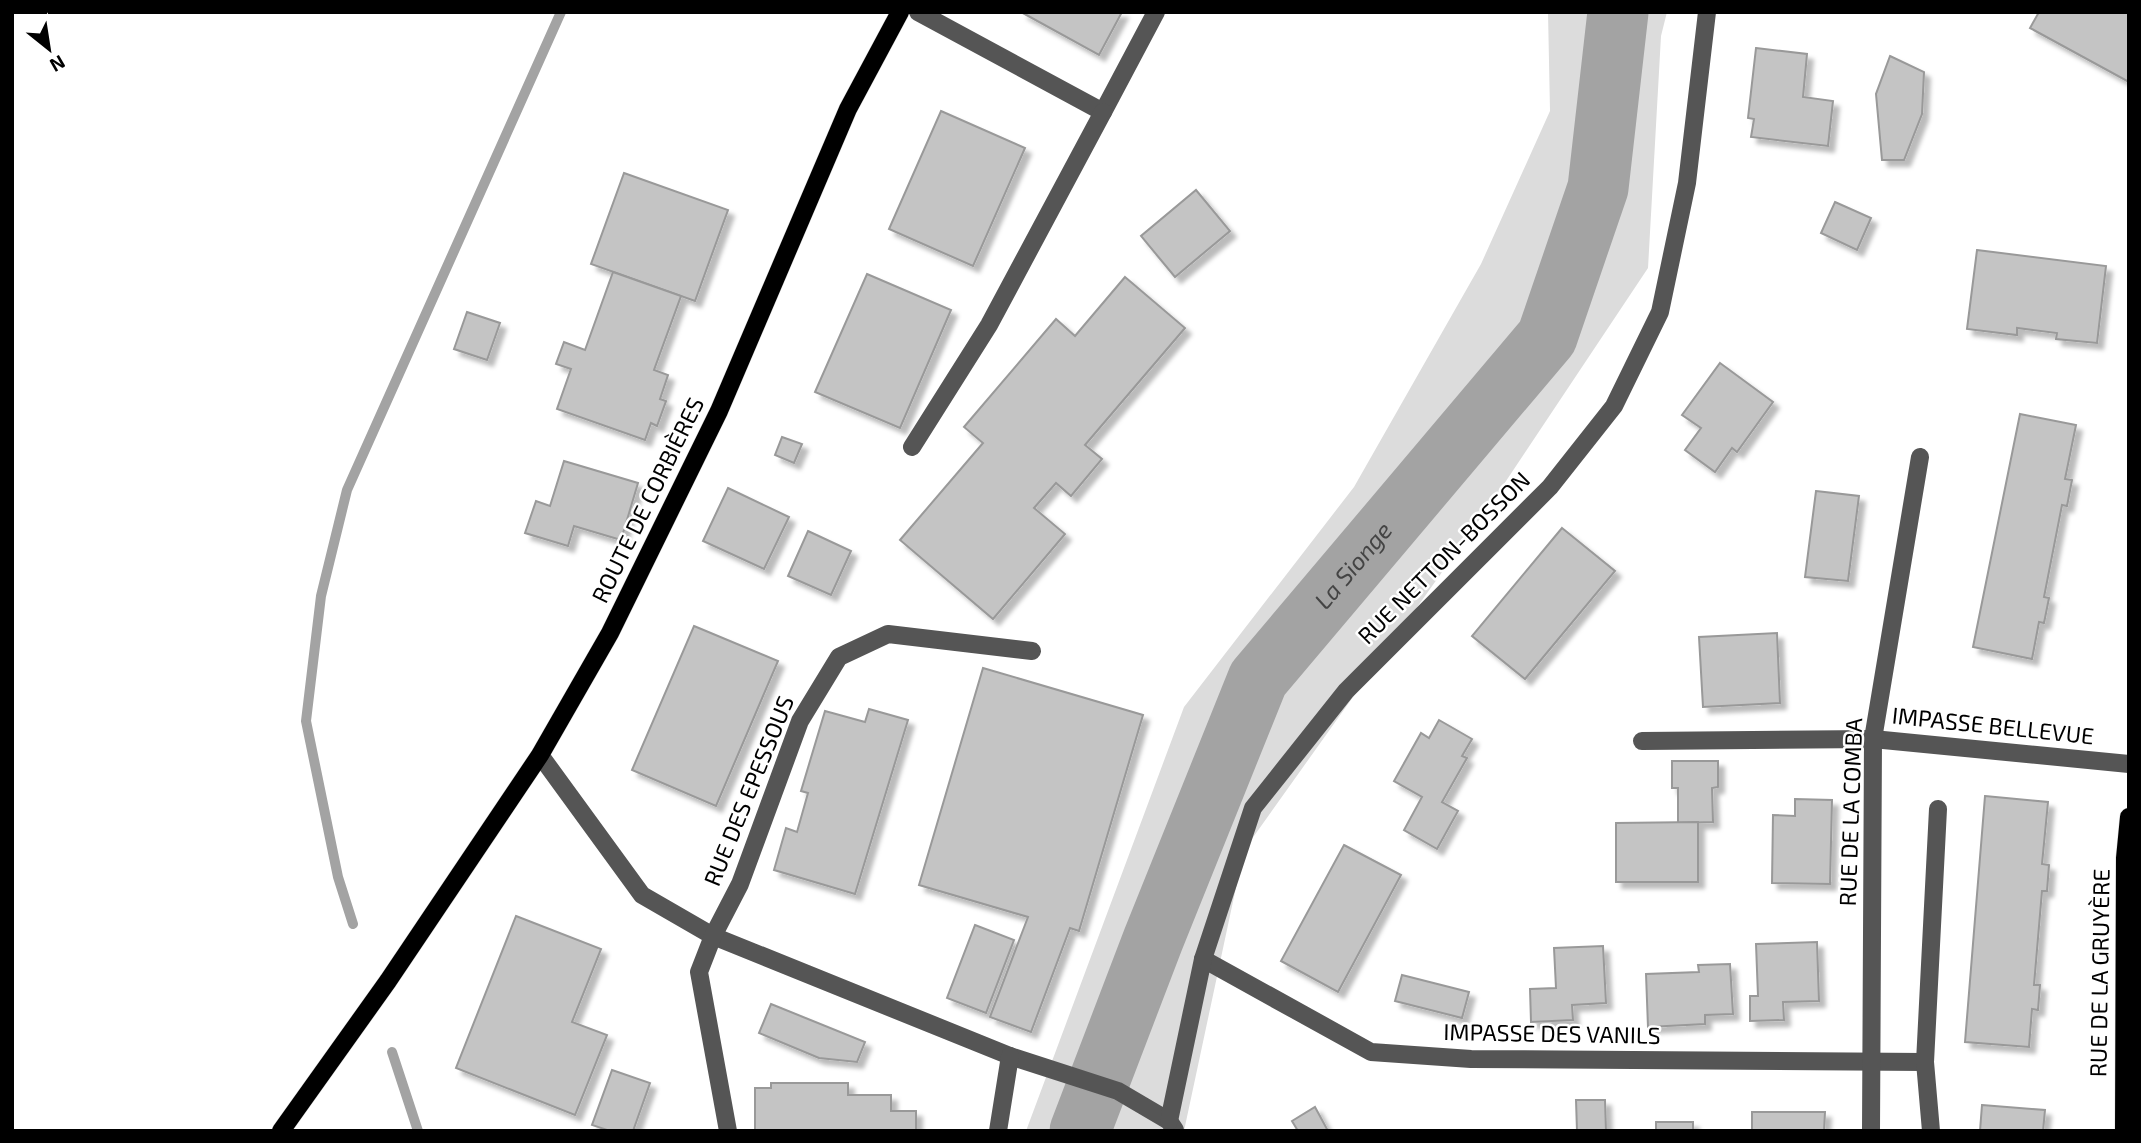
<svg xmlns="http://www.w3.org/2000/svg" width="2141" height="1143" viewBox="0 0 2141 1143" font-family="'Exo 2',sans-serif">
	<defs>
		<filter id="shadow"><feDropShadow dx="6" dy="6" stdDeviation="2" flood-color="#0004"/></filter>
	</defs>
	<rect width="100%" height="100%" fill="#fff"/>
	<path fill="#dcdcdc" d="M1548 12H1667L1661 36 1648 268 1492 502 1244 850 1184 1131H1026L1184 707 1354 487 1481 264 1550 111Z"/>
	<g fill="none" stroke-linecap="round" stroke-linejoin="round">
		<g stroke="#a3a3a3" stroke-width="10">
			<path d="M353 924 338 877 306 721 321 596 347 490 561 12"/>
			<path d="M392 1052 418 1131"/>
		</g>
		<path stroke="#a3a3a3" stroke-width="61" id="s1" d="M1080 1131 1153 940 1258 679 1547 337 1598 188 1618 12"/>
	</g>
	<g fill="#c4c4c4" stroke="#999" stroke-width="2" filter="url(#shadow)">
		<path d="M1021 12H1122L1099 55Z"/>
		<path d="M2039 12H2129V82L2030 28Z"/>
		<path d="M1756 48 1807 54 1803 97 1833 101 1828 146 1751 137 1754 119 1748 118Z"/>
		<path d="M1890 56 1924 72 1922 114 1904 160H1882L1876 94Z"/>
		<path d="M941 111 1025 148 973 266 889 229Z"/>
		<path d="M624 173 728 210 695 301 591 264Z"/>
		<path d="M1196 190 1230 231 1175 277 1141 236Z"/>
		<path d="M1835 202 1871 218 1857 250 1821 233Z"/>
		<path d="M1977 250 2106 266 2097 343 2056 339 2057 333 2017 328V335L1967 329Z"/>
		<path d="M613 272 681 296 654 370 668 375 660 399 666 401 657 426 651 423 645 440 557 409 571 369 556 364 564 342 585 350Z"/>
		<path d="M867 274 951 310 900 428 815 392Z"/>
		<path d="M1125 277 1185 328 1085 445 1102 459 1071 496 1056 483 1034 508 1065 534 993 619 900 540 983 443 964 427 1056 319 1075 336Z"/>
		<path d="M467 312 500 323 487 360 454 349Z"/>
		<path d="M1720 363 1773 402 1737 452 1732 448 1715 472 1685 450 1701 428 1682 415Z"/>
		<path d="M2020 414 2076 425 2065 479 2072 480 2067 506 2062 505 2044 597 2049 598 2044 623 2039 622 2032 659 1973 647Z"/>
		<path d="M782 437 802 444 794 463 775 455Z"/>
		<path d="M564 461 638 483 621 540 574 526 568 546 525 533 536 501 550 506Z"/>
		<path d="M728 488 789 517 764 569 703 541Z"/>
		<path d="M1816 491 1859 496 1848 581 1805 577Z"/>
		<path d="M1562 528 1615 571 1525 679 1472 636Z"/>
		<path d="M808 531 851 551 831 595 788 576Z"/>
		<path d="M694 626 778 661 716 806 632 770Z"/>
		<path d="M1777 633 1780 703 1703 707 1699 637Z"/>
		<path d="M983 668 1143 715 1079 931 1070 928 1031 1032 990 1017 1028 917 919 885Z"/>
		<path d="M869 709 908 720 855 894 774 870 786 828 797 832 808 793 801 791 825 711 865 722Z"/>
		<path d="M1439 720 1472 739 1462 756 1467 758 1442 802 1458 811 1437 849 1404 830 1422 797 1394 781 1421 733 1429 738Z"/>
		<path d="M1672 761H1718V787L1712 788 1713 822 1678 823V788H1672Z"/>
		<path d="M1985 796 2048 802 2042 864 2049 865 2047 891H2042L2034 985H2040L2038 1010 2032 1009 2029 1047 1965 1042Z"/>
		<path d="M1795 799 1832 800 1830 884 1772 883 1773 815 1795 816Z"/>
		<path d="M1698 822V882H1616V823Z"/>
		<path d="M1344 845 1401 875 1338 992 1281 961Z"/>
		<path d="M516 916 601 949 572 1022 607 1035 575 1115 456 1068Z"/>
		<path d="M975 925 1014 940 986 1013 947 998Z"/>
		<path d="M1817 942 1819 1001 1783 1002 1784 1020 1750 1021V996H1758L1756 944Z"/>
		<path d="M1603 946 1606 1003 1572 1005 1573 1020 1531 1022 1530 989 1556 988 1554 948Z"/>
		<path d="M1730 964 1733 1014 1705 1015V1024L1648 1027 1646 974 1699 972 1698 965Z"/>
		<path d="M1402 975 1469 992 1462 1018 1395 1001Z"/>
		<path d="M771 1004 865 1042 857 1062 819 1058 759 1033Z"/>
		<path d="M612 1070 650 1083 633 1131H610L592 1125Z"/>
		<path d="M771 1083H848V1095H891V1111H916V1131H755V1088H771Z"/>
		<path d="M1576 1100H1605L1606 1131H1577Z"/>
		<path d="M1982 1105 2045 1110 2043 1131H1980Z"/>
		<path d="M1315 1107 1328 1131H1298L1292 1121Z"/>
		<path d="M1752 1112H1825L1824 1131H1752Z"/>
		<rect x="1656" y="1122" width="37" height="9"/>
	</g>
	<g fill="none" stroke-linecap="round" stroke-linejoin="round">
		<g stroke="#dbdbdb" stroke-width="19">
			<g id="major">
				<path d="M281 1131 388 981 540 755 610 633 719 411 848 109 900 12"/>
				<path d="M2124 1131 2125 858 2129 817"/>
			</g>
		</g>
		<g stroke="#555" stroke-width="18">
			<path d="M918 12 1103 112 1156 12"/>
			<path d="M912 447 989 325 1103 112"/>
			<path d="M1642 741 1873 739 2129 764"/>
			<path d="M540 755 642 895 713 936 1010 1056 1118 1091 1169 1121 1175 1130"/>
			<path d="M1203 959 1371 1052 1471 1059 1925 1062"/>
			<path d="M1169 1121 1203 959 1253 808 1346 691 1550 487 1614 406 1660 312 1687 183 1707 12"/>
			<path d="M728 1131 699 972 713 936 740 884 800 721 839 657 888 634 1032 651"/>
			<path d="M998 1131 1010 1056"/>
			<path d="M1871 1131 1873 739 1920 457"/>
			<path d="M1931 1131 1925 1062 1938 809"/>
		</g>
		<use href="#major" stroke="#000" stroke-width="18"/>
	</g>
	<g text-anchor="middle" stroke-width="5" stroke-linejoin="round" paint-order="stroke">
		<g font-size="23" fill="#000" stroke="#fff">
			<text transform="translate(648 500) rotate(-64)" y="8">ROUTE DE CORBIÈRES</text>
			<text transform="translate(1444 558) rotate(-45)" y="8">RUE NETTON-BOSSON</text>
			<text transform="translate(1993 726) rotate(6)" y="8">IMPASSE BELLEVUE</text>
			<text transform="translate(749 791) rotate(-68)" y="8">RUE DES EPESSOUS</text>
			<text transform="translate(1851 812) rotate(-88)" y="8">RUE DE LA COMBA</text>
			<text transform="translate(2100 973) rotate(-89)" y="8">RUE DE LA GRUYÈRE</text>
			<text transform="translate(1552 1034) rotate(1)" y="8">IMPASSE DES VANILS</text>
		</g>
		<g font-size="24" font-style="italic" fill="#444" stroke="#fff">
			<text dy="8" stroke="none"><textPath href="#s1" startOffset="634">La Sionge</textPath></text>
		</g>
	</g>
	<rect width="2141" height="1143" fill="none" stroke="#000000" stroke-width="28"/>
	<g transform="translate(49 49) rotate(150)" stroke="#ffffff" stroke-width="5" paint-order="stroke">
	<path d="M0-5L12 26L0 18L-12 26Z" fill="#000000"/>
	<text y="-10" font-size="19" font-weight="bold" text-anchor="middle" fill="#000000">N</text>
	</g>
</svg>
